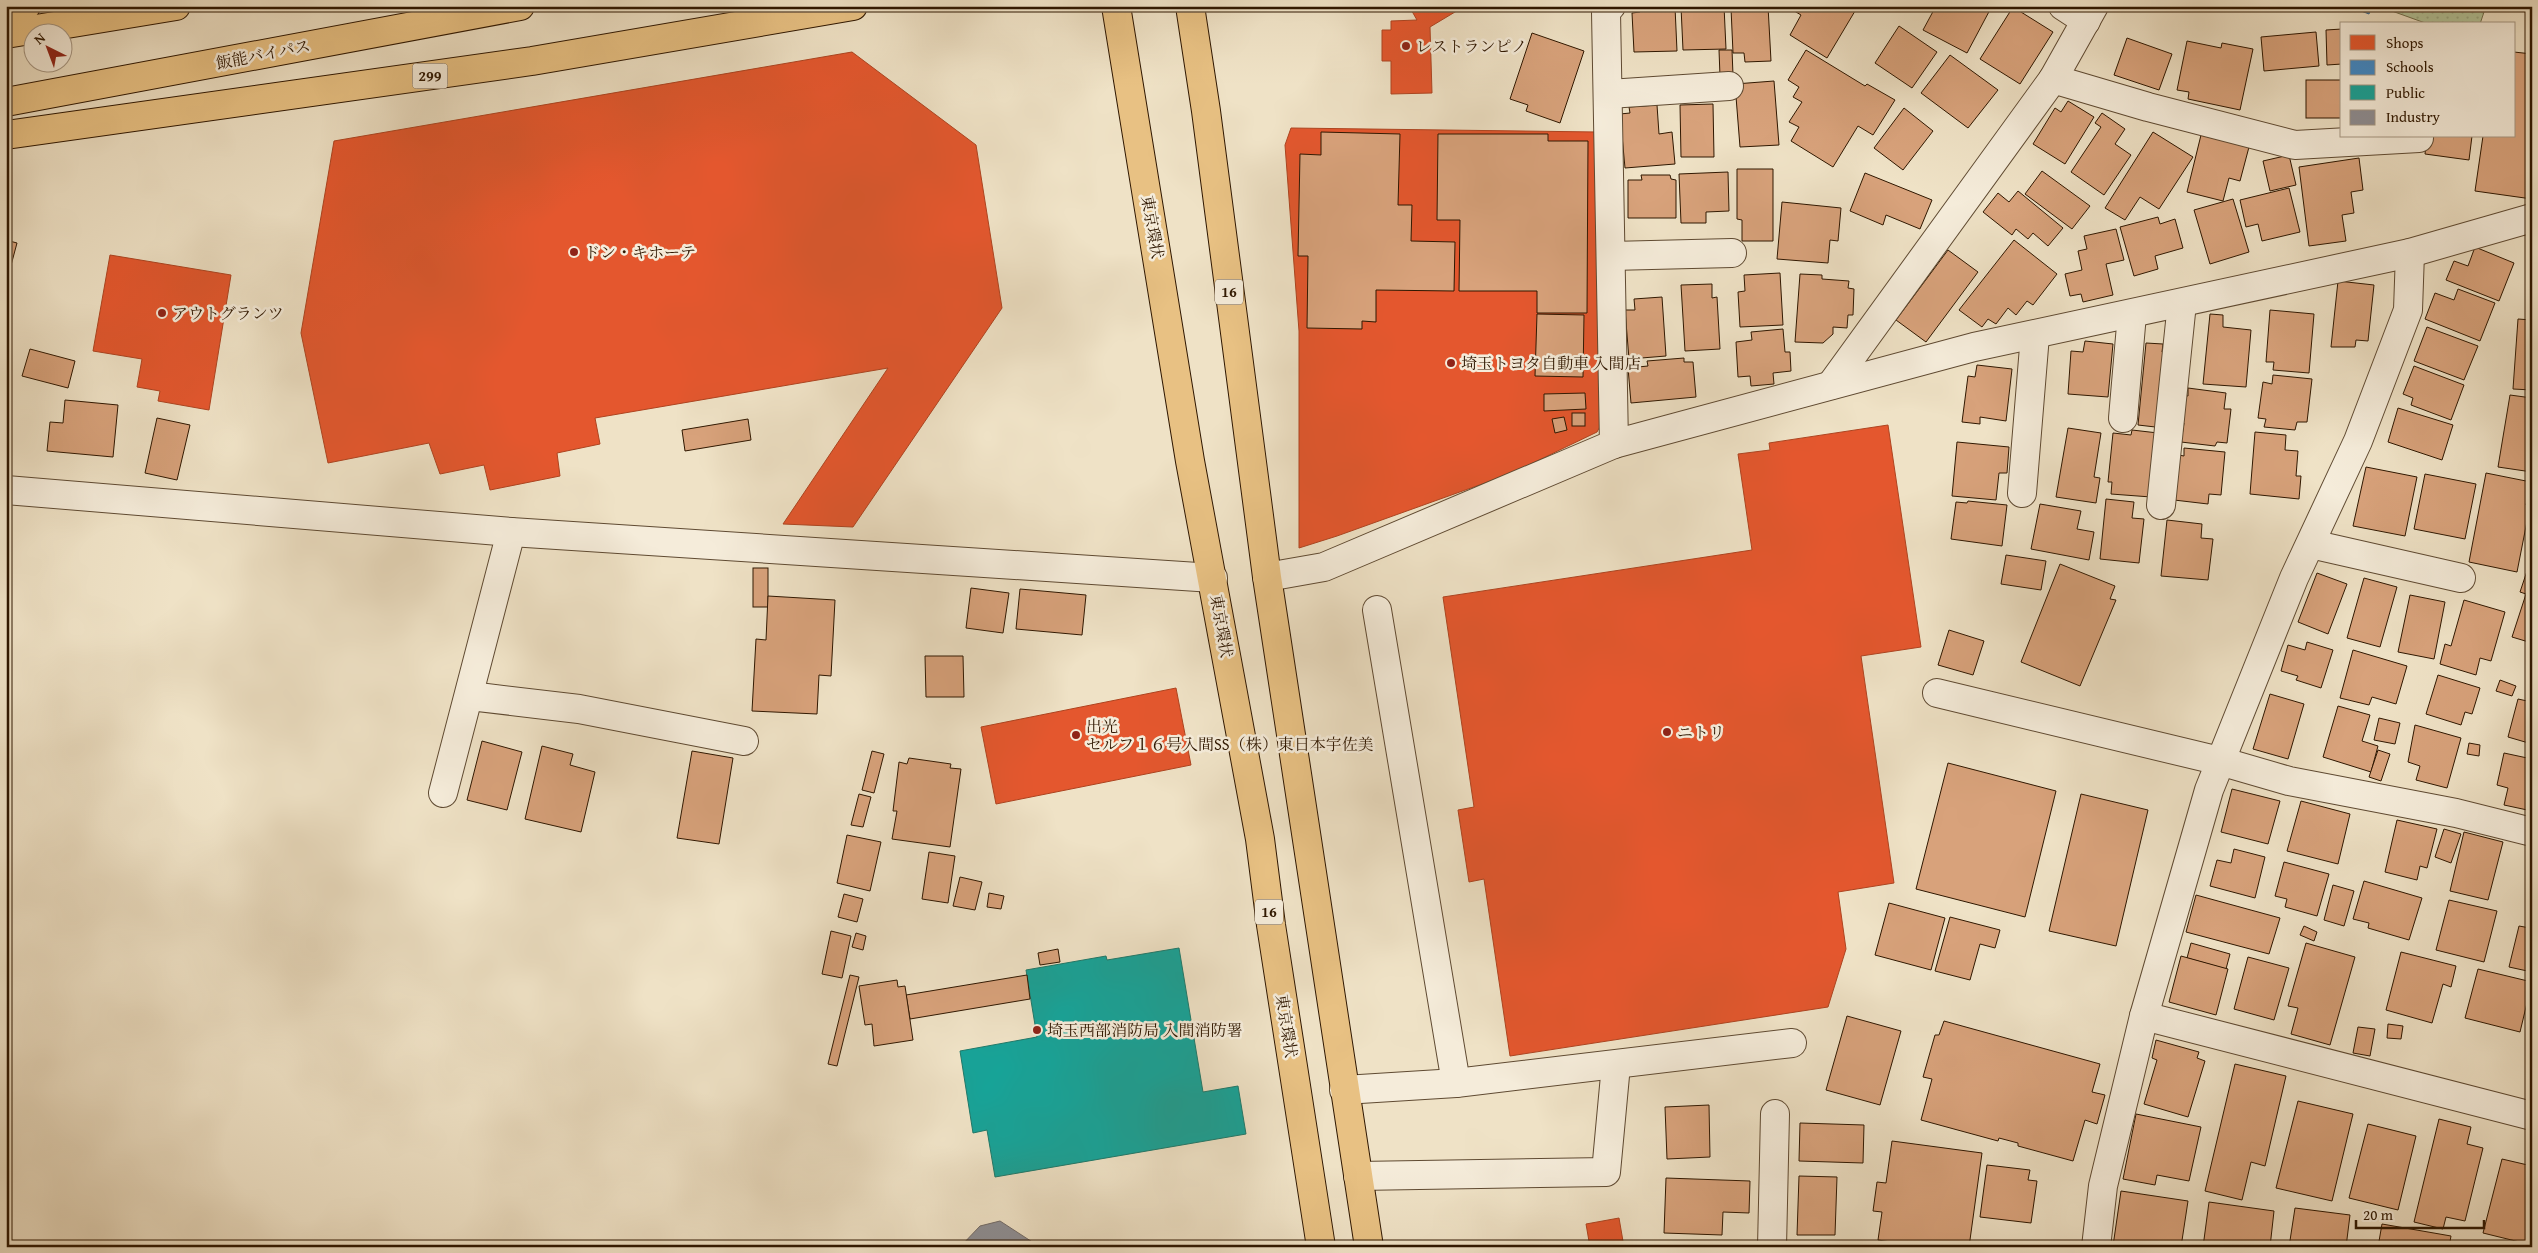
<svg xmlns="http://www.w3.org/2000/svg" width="2538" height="1253" viewBox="0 0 2538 1253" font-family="'Gentium Book Plus','Noto Serif JP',serif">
	<defs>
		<pattern id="park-dots" width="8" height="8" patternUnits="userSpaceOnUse" patternTransform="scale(1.25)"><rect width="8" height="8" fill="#b3c499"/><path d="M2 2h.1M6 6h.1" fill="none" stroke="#9aa882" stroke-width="1.8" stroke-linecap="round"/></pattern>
	</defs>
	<rect width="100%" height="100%" fill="#efe2c6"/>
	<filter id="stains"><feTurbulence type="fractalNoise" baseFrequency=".004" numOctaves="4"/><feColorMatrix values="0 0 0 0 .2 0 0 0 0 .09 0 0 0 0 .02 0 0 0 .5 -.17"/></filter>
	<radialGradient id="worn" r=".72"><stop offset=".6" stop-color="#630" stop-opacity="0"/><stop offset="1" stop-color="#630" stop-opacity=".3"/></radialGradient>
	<path fill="url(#park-dots)" stroke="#716e4c" d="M2378 6H2486L2480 24H2428Z"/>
	<g fill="#e4572e" stroke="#ae4420">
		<path d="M1409 6H1465L1430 27 1432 93 1391 94V61H1382V30H1391V21L1417 20Z"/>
		<path d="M852 52 976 145 1002 308 853 527 783 524 888 368 595 418 600 444 557 453 560 476 490 490 484 465 440 474 429 443 328 463 301 333 334 141Z"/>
		<path d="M1291 128 1597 132 1603 421 1597 432 1510 474 1337 536 1299 548V331L1285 145Z"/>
		<path d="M110 255 231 275 209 410 158 401 160 391 137 387 142 359 93 351Z"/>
		<path d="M1888 425 1921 647 1861 656 1894 883 1838 892 1846 949 1828 1007 1510 1056 1484 879 1469 882 1458 810 1474 807 1443 597 1752 550 1738 454 1770 450 1769 443Z"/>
		<path d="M1176 688 1191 765 996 804 981 727Z"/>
		<path d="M1619 1218 1624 1247H1590L1586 1224Z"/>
	</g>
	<path fill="#3f88c5" stroke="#3a668a" d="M2348 6H2372L2369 14Z"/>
	<path fill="#17a398" stroke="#1e796a" d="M1179 948 1203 1092 1238 1086 1246 1134 995 1177 987 1130 973 1133 960 1051 1037 1037 1026 970 1106 956 1107 960Z"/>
	<path fill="#8d8d92" stroke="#716a66" d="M1000 1221 1040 1247H960L980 1226Z"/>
	<g fill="#d8a27b" stroke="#2f1700">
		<path d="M1724 6 1726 49 1683 50 1681 7Z"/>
		<path d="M1768 6 1771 61 1745 62 1744 53H1733L1731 8Z"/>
		<path d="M1786 6H1858L1827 58 1790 35 1801 15Z"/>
		<path d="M1936 6H1992L1967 53 1923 30Z"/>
		<path d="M1675 7 1677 51 1634 52 1632 13 1640 12V9Z"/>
		<path d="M2013 7 2053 32 2020 84 1980 59Z"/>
		<path d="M1899 26 1937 52 1912 88 1875 63Z"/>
		<path d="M2342 29V64L2327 65 2326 30Z"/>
		<path d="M2316 32 2319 66 2264 71 2261 37Z"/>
		<path d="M1532 33 1584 51 1560 123 1526 111 1528 105 1510 99Z"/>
		<path d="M2127 38 2172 54 2159 90 2114 75Z"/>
		<path d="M2187 41 2221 48 2222 43 2253 49 2240 110 2188 99 2189 92 2177 90Z"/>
		<path d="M1719 50H1732L1733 75 1720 76Z"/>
		<path d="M1806 50 1865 86 1867 84 1895 100 1873 135 1858 126 1833 167 1791 141 1799 127 1789 122 1802 102 1793 97 1799 87 1788 80Z"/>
		<path d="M2514 52 2532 54V199L2475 191 2483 136H2514Z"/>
		<path d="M1950 55 1998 90 1968 128 1921 93Z"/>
		<rect x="2306" y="80" width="36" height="38"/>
		<path d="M1774 81 1779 145 1740 147 1735 84Z"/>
		<path d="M2068 101 2094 117 2065 164 2033 144 2055 108 2061 112Z"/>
		<path d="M1713 104 1714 157H1681L1680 105Z"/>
		<path d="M1657 105 1659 134 1672 132 1675 164 1625 168 1620 114 1630 113 1629 107Z"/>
		<path d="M1904 108 1933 131 1903 170 1874 148Z"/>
		<path d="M2102 113 2125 129 2115 144 2131 155 2104 195 2071 172 2101 127 2095 123Z"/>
		<path d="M1321 132 1400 134 1398 205H1412L1411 241 1455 242 1454 291 1376 290V322L1362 321V329L1307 328 1308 256H1298L1300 154 1321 155Z"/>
		<path d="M2153 132 2193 157 2159 209 2140 197 2125 220 2105 208Z"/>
		<path d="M1438 134H1548V141H1588L1587 313H1537V291H1459L1460 220H1437Z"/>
		<path d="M2201 135 2249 147 2240 181 2229 178 2223 201 2187 192Z"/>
		<path d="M2427 136H2472L2469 160 2425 154Z"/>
		<path d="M2289 155 2296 185 2270 191 2263 161Z"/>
		<path d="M2359 158 2363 190 2351 192 2354 213 2342 215 2346 241 2309 246 2299 167Z"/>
		<path d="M1737 169H1773V241H1742V220L1737 219Z"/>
		<path d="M2042 171 2090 206 2072 229 2025 194Z"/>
		<path d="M1728 172 1729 211 1706 212V223H1681L1679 174Z"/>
		<path d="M1865 173 1932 200 1920 229 1886 215 1883 225 1850 211Z"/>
		<path d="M1641 175H1670L1671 179 1676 180V218H1628V180H1642Z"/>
		<path d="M2289 188 2300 232 2262 241 2258 224 2246 227 2240 200Z"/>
		<path d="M2018 191 2063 228 2048 246 2033 233 2028 239 2016 229 2012 235 1983 212 1998 193 2009 202Z"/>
		<path d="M2233 199 2249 252 2210 264 2194 210Z"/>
		<path d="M1782 202 1841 208 1838 241 1830 240 1828 263 1777 259Z"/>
		<path d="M2158 217 2160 224 2175 219 2183 248 2155 256 2158 269 2134 276 2120 227Z"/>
		<path d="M2116 229 2124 260 2106 264 2113 295 2083 302 2081 294 2070 296 2065 274 2082 270 2078 251 2087 249 2084 236Z"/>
		<path d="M6 240 17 243 6 284Z"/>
		<path d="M2014 240 2057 274 2033 305 2027 301 2016 315 2008 308 1996 324 1988 319 1982 327 1959 310Z"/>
		<path d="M2475 247 2514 263 2499 301 2446 280 2454 261 2468 266Z"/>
		<path d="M1948 250 1978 272 1926 342 1896 320Z"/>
		<path d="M1780 273 1783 325 1740 327 1738 292 1745 291 1744 275Z"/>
		<path d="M1800 274 1822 275V279L1849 281 1848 288 1854 289 1853 315H1848L1847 328 1833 327V334L1823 343 1795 342Z"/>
		<path d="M2338 281 2374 285 2368 341 2356 340 2355 347H2331Z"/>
		<path d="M1712 284V298L1717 297 1720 349 1685 351 1681 285Z"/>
		<path d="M2458 289 2495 303 2480 341 2425 319 2435 293 2454 300Z"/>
		<path d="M1662 297 1666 356 1629 359 1625 310H1635L1634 299Z"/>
		<path d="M2270 310 2314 314 2309 373 2273 370 2274 362H2266Z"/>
		<path d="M1537 314 1584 315 1583 377 1535 376Z"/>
		<path d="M2210 314 2223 315V327L2251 330 2246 387 2203 384Z"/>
		<path d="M2518 319 2532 320V390L2513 389Z"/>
		<path d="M2427 327 2478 346 2464 380 2414 361Z"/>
		<path d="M1783 329 1785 352H1790L1791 371 1773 373 1774 384 1751 386 1750 376 1738 377 1736 342 1752 340 1751 332Z"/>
		<path d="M2085 341 2113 344 2108 397 2068 394 2071 351 2083 352Z"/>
		<path d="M2146 343 2163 344 2162 352H2171L2164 428 2138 425Z"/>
		<path d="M30 349 75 361 68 388 22 376Z"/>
		<path d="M1684 358V362H1693L1696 397 1631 403 1628 368 1648 366 1647 361Z"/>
		<path d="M1977 365 2012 369 2006 421 1980 417V424L1962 422 1968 376 1975 377Z"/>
		<path d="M2414 366 2464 385 2451 420 2411 405 2413 398 2403 394Z"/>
		<path d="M2273 375 2312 379 2307 422H2297L2295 430 2264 427 2266 419 2258 418 2263 382 2272 384Z"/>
		<path d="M2188 388 2226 393 2224 409H2231L2227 443 2217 442 2215 446 2181 442 2184 423H2179L2182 395 2188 396Z"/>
		<path d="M1585 393 1586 409 1544 411V394Z"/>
		<path d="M2510 395 2532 398V472L2498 467Z"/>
		<path d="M65 400 118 405 113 457 47 451 50 422 63 423Z"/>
		<path d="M2398 408 2453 425 2442 460 2388 442Z"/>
		<rect x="1572" y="413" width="13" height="13"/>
		<path d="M1564 417 1567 430 1555 433 1552 419Z"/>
		<path d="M157 418 190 425 177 480 145 473Z"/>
		<path d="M748 419 751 440 685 451 682 430Z"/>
		<path d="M2068 428 2101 433 2094 477 2100 478 2096 503 2056 497Z"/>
		<path d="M2132 430 2158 433 2151 497 2111 494 2112 482H2108L2113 433 2131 435Z"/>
		<path d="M2255 432 2286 435 2285 450 2298 451 2296 476H2301L2299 499 2250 494Z"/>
		<path d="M1957 442 2009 447 2007 473H1999L1996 500 1952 496Z"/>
		<path d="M2184 448 2225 452 2221 495 2209 494 2208 504 2174 500 2173 454 2184 456Z"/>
		<path d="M2366 467 2417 477 2405 536 2353 526Z"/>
		<path d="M2486 473 2531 482 2526 505 2530 506 2517 572 2469 562Z"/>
		<path d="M2425 474 2476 484 2465 539 2414 529Z"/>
		<path d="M2106 499 2134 502 2132 518 2144 519 2139 563 2100 559Z"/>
		<path d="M1968 501 2007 505 2002 546 1951 539 1956 502 1967 503Z"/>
		<path d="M2040 504 2081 511 2077 529 2094 532 2089 560 2031 549Z"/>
		<path d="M2167 520 2202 524 2201 538 2213 539 2208 580 2161 576Z"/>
		<path d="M2006 555 2046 561 2041 590 2001 584Z"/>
		<path d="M2532 556V643L2512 637 2526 594 2520 592Z"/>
		<path d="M2060 564 2115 586 2110 599 2116 600 2080 686 2021 662Z"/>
		<rect x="753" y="568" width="15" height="39"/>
		<path d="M2317 573 2347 584 2328 634 2298 622Z"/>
		<path d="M2364 578 2397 587 2380 647 2347 638Z"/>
		<path d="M971 588 1009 593 1003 633 966 628Z"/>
		<path d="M1020 589 1086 595 1082 635 1016 629Z"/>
		<path d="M2410 595 2445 602 2434 659 2398 652Z"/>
		<path d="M768 596 835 600 831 676 819 675 817 714 752 711 756 639 766 640Z"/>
		<path d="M2464 600 2505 612 2491 661 2480 658 2476 675 2440 664 2445 644 2451 646Z"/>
		<path d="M1949 630 1984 641 1973 675 1938 665Z"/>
		<path d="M2307 642 2333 650 2321 688 2296 680 2298 676 2281 671 2288 645 2305 650Z"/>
		<path d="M2353 650 2407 666 2396 704 2372 697 2369 705 2340 698Z"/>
		<path d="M925 656H963L964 697H926Z"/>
		<path d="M2438 675 2480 688 2472 714 2465 712 2461 725 2426 714Z"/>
		<path d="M2500 680 2516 686 2512 696 2496 691Z"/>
		<path d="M2270 694 2304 704 2288 759 2253 749Z"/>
		<path d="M2518 699 2532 702V744L2508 737Z"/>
		<path d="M2338 706 2370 715 2362 741 2378 746 2371 772 2323 757Z"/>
		<path d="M2379 718 2400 723 2395 744 2374 740Z"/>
		<path d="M2415 725 2461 738 2447 788 2416 780 2420 766 2408 762Z"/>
		<path d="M482 741 522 752 507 810 467 800Z"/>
		<path d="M2469 743 2480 745 2479 756 2467 754Z"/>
		<path d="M542 746 573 754 570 765 595 772 581 832 525 819Z"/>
		<path d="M2378 750 2390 754 2381 781 2369 777Z"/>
		<path d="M692 751 733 758 719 844 677 838Z"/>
		<path d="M872 751 884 754 874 793 862 790Z"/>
		<path d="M2504 753 2532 759V811L2504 805 2508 788 2497 785Z"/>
		<path d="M909 758 951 764 950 768 961 769 950 847 892 839 897 811H893L899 762 907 764Z"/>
		<path d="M1948 763 2056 791 2025 917 1916 889Z"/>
		<path d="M2232 789 2280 801 2268 844 2221 832Z"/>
		<path d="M859 794 871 797 863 827 851 825Z"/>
		<path d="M2081 794 2148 810 2116 946 2049 931Z"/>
		<path d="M2301 801 2350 814 2338 864 2287 851Z"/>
		<path d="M2397 820 2437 829 2427 868 2420 866 2417 880 2385 872Z"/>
		<path d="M2444 829 2461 834 2451 863 2435 857Z"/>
		<path d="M2464 832 2503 842 2488 900 2450 891Z"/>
		<path d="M847 835 881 842 870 891 837 883Z"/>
		<path d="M2234 849 2265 857 2255 898 2210 886 2217 860 2231 863Z"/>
		<path d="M929 852 955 856 948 903 922 899Z"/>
		<path d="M2284 862 2329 874 2317 916 2285 907 2287 899 2275 896Z"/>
		<path d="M960 877 982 882 975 910 953 906Z"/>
		<path d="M2364 881 2422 898 2409 940 2368 928 2369 923 2353 919Z"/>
		<path d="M2333 885 2354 891 2344 926 2324 920Z"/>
		<path d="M989 893 1004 896 1001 909 987 907Z"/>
		<path d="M844 894 863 899 857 922 838 917Z"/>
		<path d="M2196 895 2280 918 2269 954 2186 932Z"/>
		<path d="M2449 900 2497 911 2484 962 2436 950Z"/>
		<path d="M1889 903 1945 918 1931 970 1875 955Z"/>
		<path d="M1950 917 2000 930 1995 948 1980 944 1970 980 1935 971Z"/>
		<path d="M2531 921H2532V972L2509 967 2519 926 2530 928Z"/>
		<path d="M2304 926 2317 932 2314 941 2300 935Z"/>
		<path d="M831 931 851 936 842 978 822 974Z"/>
		<path d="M856 933 866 936 863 950 852 947Z"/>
		<path d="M2191 943 2230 954 2226 969 2187 958Z"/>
		<path d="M2306 943 2355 957 2330 1045 2291 1034 2298 1008 2288 1006Z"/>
		<path d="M1058 949 1060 962 1040 965 1038 953Z"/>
		<path d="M2401 952 2456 966 2451 987 2443 984 2432 1023 2386 1010Z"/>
		<path d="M2181 956 2228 969 2216 1015 2169 1002Z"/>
		<path d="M2248 957 2289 968 2274 1020 2234 1009Z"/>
		<path d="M2478 969 2532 982 2520 1032 2465 1018Z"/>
		<path d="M850 975 859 977 837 1066 828 1064Z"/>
		<path d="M1027 975 1030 999 910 1019 906 995Z"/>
		<path d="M897 980 898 987 905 986 913 1040 874 1046 872 1024 865 1025 859 986Z"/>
		<path d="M1847 1016 1901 1031 1880 1105 1826 1090Z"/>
		<path d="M1944 1021 2100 1064 2092 1092 2105 1095 2097 1124 2085 1120 2073 1161 2018 1146V1143L1999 1138 1998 1141 1921 1120 1932 1079 1923 1077 1935 1035H1939Z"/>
		<path d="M2388 1024 2403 1026 2401 1039 2387 1038Z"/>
		<path d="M2358 1027 2375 1029 2370 1056 2353 1053Z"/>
		<path d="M2156 1040 2199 1052 2197 1058 2205 1061 2188 1117 2144 1104 2157 1060 2152 1058Z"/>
		<path d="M2235 1064 2286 1076 2265 1166 2251 1162 2242 1200 2205 1191Z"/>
		<path d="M2298 1101 2353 1114 2332 1201 2276 1188Z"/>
		<path d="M1709 1105 1710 1157 1667 1159 1665 1107Z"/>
		<path d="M2136 1114 2201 1127 2189 1181 2157 1175 2155 1185 2123 1179Z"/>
		<path d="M2439 1119 2471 1127 2467 1144 2483 1148 2465 1221 2446 1217 2443 1229 2414 1222Z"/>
		<path d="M1800 1123 1864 1125 1863 1163 1799 1161Z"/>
		<path d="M2368 1124 2416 1136 2398 1210 2349 1198Z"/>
		<path d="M1892 1141 1982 1153 1969 1247H1923L1878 1240 1882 1212 1873 1211 1877 1182 1886 1183Z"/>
		<path d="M2502 1159 2532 1166V1245L2483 1233Z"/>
		<path d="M1987 1165 2030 1170 2028 1180 2037 1181 2031 1223 1980 1217Z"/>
		<path d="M1799 1176 1837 1177 1835 1235H1797Z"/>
		<path d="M1666 1178 1750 1181 1749 1213 1723 1212 1722 1235 1664 1233Z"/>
		<path d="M2121 1191 2188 1201 2181 1247 2113 1246Z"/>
		<path d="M2209 1202 2274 1211 2270 1247H2203Z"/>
		<path d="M2295 1208 2350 1215 2346 1247H2289Z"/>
		<path d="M2382 1224 2451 1236 2449 1247H2378Z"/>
		<path d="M1707 1245V1247H1659V1246Z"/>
	</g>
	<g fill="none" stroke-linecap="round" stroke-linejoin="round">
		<g stroke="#5f4a32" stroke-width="30">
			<g id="minor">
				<path d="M1611 6 1606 12 1614 444"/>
				<path d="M2063 6 2086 21"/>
				<path d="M2053 79 2148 107 2295 145 2419 138"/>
				<path d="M1609 94 1729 86"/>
				<path d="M1611 256 1732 253"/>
				<path d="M1831 385 2053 79 2094 6"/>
				<path d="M2123 418 2132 314"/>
				<path d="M6 490 511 532 1213 578"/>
				<path d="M2022 493 2035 335"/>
				<path d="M2161 505 2182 303"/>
				<path d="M2311 544 2461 578"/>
				<path d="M1267 577 1324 567 1614 444 1974 347 2410 253 2532 218"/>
				<path d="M1377 610 1456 1083"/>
				<path d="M1937 693 2220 761 2289 781 2456 813 2532 832"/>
				<path d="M470 696 579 709 744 741"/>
				<path d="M443 793 511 532"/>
				<path d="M2144 1016 2532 1116"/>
				<path d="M1344 1090 1456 1083 1792 1043"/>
				<path d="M1358 1176 1606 1172 1616 1065"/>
				<path d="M1772 1247 1775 1114"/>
				<path d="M2096 1247 2103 1186 2144 1016 2209 790 2294 578 2358 441 2408 310 2410 253"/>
			</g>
		</g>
		<g stroke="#2f1700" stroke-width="30">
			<g id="highway">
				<path d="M1116 6 1190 461 1260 839 1271 925 1321 1247"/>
				<path d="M1190 6 1206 111 1267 577 1369 1247"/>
				<path d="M6 14 26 6"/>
				<path d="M6 34 176 6"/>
				<path d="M6 102 520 6"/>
				<path d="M6 135 532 61 853 6"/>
			</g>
		</g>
		<use href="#minor" stroke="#f5ecda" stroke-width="28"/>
		<use href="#highway" stroke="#e8c183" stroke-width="28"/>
	</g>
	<g fill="#8f2418" stroke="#f5ecda" stroke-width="2">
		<circle cx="1406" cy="46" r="5"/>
		<circle cx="574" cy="252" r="5"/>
		<circle cx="162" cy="313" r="5"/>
		<circle cx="1451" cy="363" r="5"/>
		<circle cx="1667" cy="732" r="5"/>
		<circle cx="1076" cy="735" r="5"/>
		<circle cx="1037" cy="1030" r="5"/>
	</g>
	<g text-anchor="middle" stroke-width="5" stroke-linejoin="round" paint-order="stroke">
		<g fill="#f5ecda" stroke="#6a5741" stroke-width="1">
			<rect x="412.5" y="63.5" width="35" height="25" rx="4"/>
			<rect x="1215" y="279.5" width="28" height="25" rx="4"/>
			<rect x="1255" y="899.5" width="28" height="25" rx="4"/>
		</g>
		<g font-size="15" font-weight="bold" fill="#2f1700">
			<text x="430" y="81">299</text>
			<text x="1229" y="297">16</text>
			<text x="1269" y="917">16</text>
		</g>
		<g font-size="16" fill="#2f1700" stroke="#f5ecda" text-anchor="start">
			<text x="1416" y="52">レストランピノ</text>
			<text x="584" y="258">ドン・キホーテ</text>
			<text x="172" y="319">アウトグランツ</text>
			<text x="1461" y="369">埼玉トヨタ自動車 入間店</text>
			<text x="1086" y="732">出光<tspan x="1086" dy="18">セルフ１６号入間SS（株）東日本宇佐美</tspan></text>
			<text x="1677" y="738">ニトリ</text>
			<text x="1047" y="1036">埼玉西部消防局 入間消防署</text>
		</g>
		<g font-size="16" fill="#2f1700" stroke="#f5ecda">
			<text transform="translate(263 54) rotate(-11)" y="6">飯能バイパス</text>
			<text transform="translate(1153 227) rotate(80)" y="6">東京環状</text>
			<text transform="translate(1222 626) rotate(80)" y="6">東京環状</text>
			<text transform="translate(1287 1026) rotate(81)" y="6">東京環状</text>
		</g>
	</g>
	<rect width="2538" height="1253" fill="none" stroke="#efe2c6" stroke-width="25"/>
	<rect x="8" y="8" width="2523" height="1238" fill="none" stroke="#2f1700" stroke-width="2.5"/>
	<rect x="12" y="12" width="2513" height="1228" fill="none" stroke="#2f1700"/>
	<rect x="2340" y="22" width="175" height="115" fill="#f5ecda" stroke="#a69783"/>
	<rect x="2350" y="35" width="25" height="15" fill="#e4572e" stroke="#a69783"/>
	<text x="2386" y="48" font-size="15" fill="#2f1700">Shops</text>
	<rect x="2350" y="60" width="25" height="15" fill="#3f88c5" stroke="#a69783"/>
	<text x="2386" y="72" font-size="15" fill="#2f1700">Schools</text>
	<rect x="2350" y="85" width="25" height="15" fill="#17a398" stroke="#a69783"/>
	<text x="2386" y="98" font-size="15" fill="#2f1700">Public</text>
	<rect x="2350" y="110" width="25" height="15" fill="#8d8d92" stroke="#a69783"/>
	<text x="2386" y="122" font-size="15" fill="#2f1700">Industry</text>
	<g transform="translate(48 48) rotate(318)"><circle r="24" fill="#f5ecda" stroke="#a69783"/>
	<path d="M0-4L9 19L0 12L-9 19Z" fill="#8f2418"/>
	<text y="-8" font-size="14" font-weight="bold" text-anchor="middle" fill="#2f1700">N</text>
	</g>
	<path d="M2356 1220v8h128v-8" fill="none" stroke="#2f1700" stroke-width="2.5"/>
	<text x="2363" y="1220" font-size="15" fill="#2f1700" stroke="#f5ecda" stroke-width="4" paint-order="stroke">20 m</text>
	<rect width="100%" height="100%" filter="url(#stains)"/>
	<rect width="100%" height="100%" fill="url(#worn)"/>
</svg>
